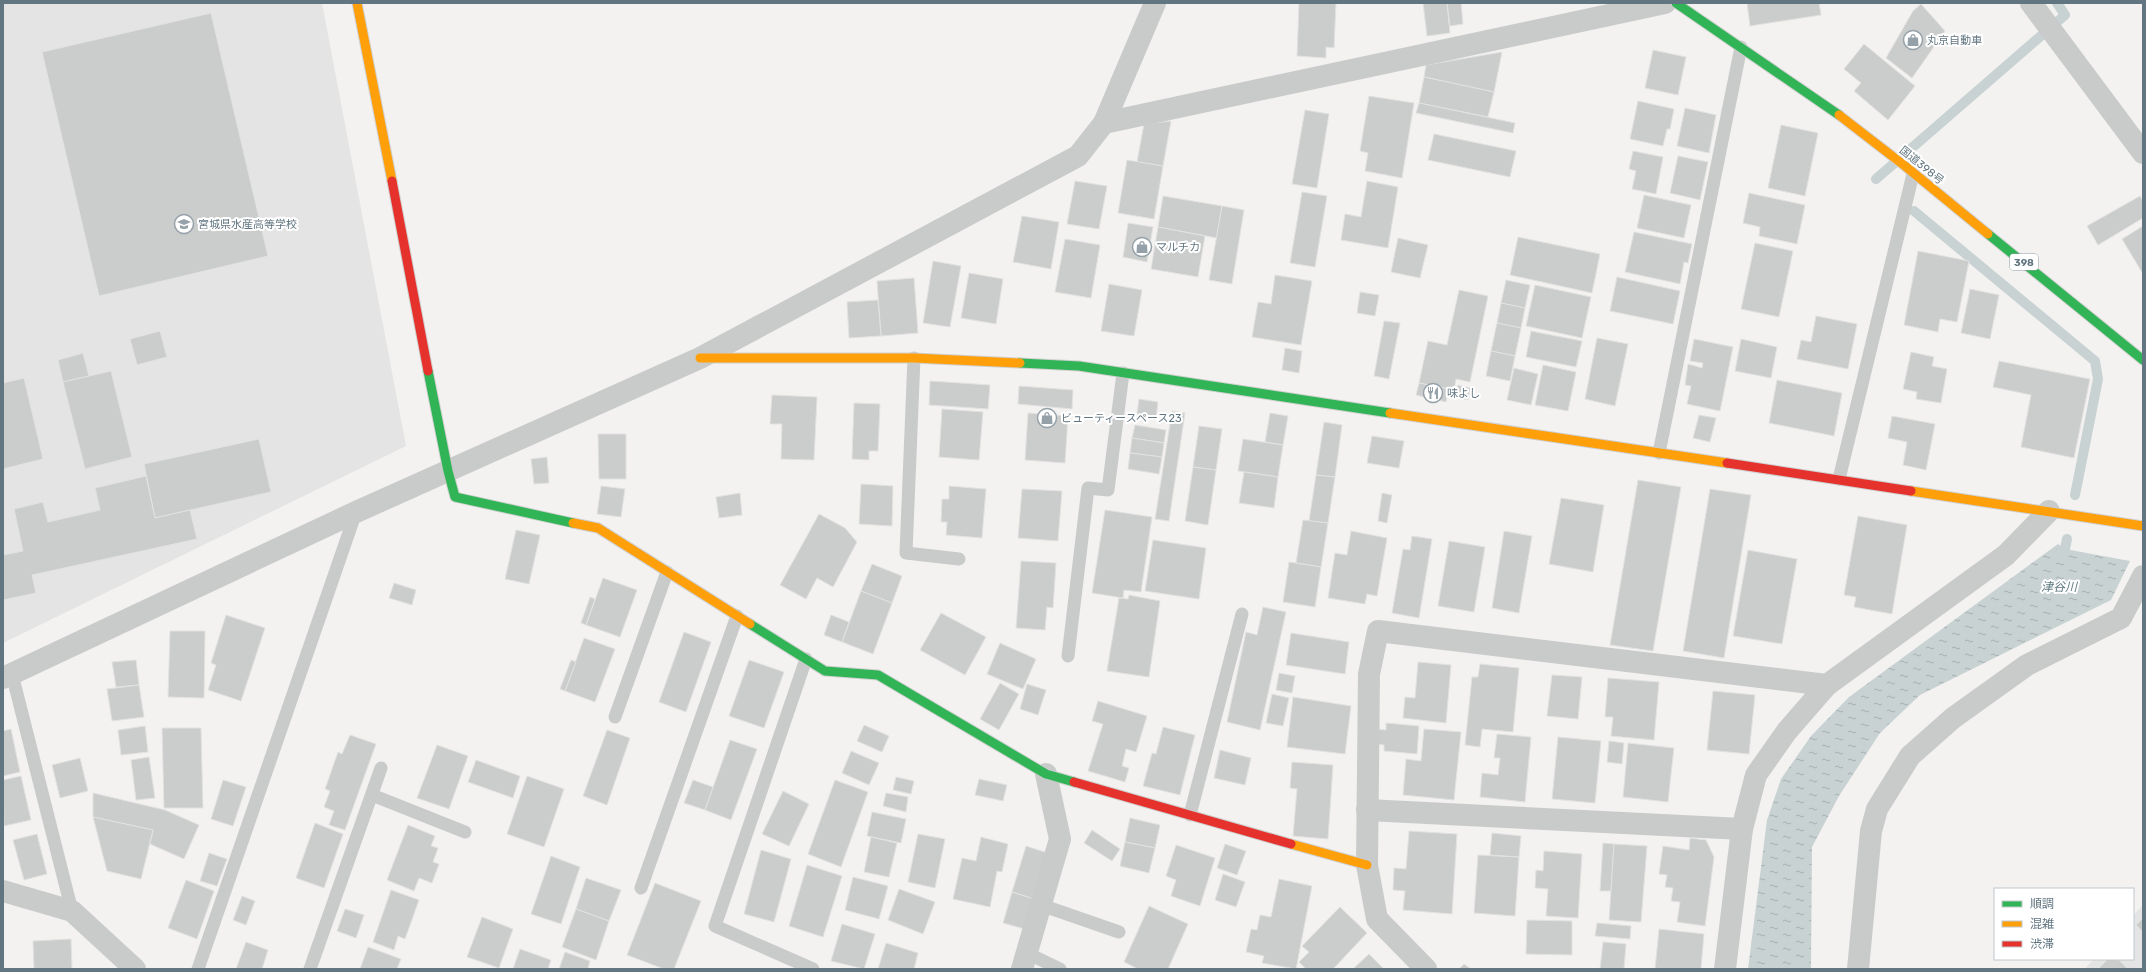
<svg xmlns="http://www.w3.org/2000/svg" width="2146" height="972" viewBox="0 0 2146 972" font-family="Rubik,'Noto Sans JP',sans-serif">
	<defs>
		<pattern id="water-ripples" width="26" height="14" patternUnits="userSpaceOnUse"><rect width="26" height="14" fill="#c8d2d3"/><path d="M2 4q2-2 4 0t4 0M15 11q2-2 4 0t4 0" fill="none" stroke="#a6afb1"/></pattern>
	</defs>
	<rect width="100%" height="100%" fill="#f3f2f0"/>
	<g fill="#e3e4e3">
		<path d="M3 3H322L406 446 3 643Z"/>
		<path d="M2143 905V969H2085L2094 959H2133V916Z"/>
	</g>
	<path fill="url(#water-ripples)" d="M2058 544 2065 549 2130 561 2111 600 1920 695 1880 733 1839 796 1812 847 1811 969H1748L1767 820 1781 779 1811 736 1849 697Z"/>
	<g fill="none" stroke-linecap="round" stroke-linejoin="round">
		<g stroke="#c8d2d3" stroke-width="10">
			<path d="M1876 179 2065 15 2057 3"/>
			<path d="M1914 211 2095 361 2098 379 2075 495"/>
			<path d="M2055 557 2065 549 2067 539"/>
		</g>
	</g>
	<g fill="#cbcccc" stroke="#e2e2e0">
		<path d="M1299 3H1336L1334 48 1326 47V58L1297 56Z"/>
		<path d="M1423 3H1447L1450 33 1427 36Z"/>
		<path d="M1447 3H1461L1463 24 1450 26Z"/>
		<path d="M1747 3H1819L1821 15 1750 26Z"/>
		<path d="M1921 4 1945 31 1912 78 1886 58 1913 11Z"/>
		<path d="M211 13 268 256 99 296 42 52Z"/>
		<path d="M1864 44 1915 86 1888 120 1854 91 1861 83 1844 69Z"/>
		<path d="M1653 50 1686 57 1678 95 1645 88Z"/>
		<path d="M1502 52 1494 92 1424 77 1426 65Z"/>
		<path d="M1424 77 1494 92 1488 117 1419 103Z"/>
		<path d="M1369 96 1414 103 1402 178 1365 171 1368 153 1360 151Z"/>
		<path d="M1638 101 1674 109 1670 129H1667L1663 146 1630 139Z"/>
		<path d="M1419 103 1515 123 1513 133 1416 113Z"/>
		<path d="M1685 108 1716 115 1709 153 1677 146Z"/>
		<path d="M1305 110 1329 114 1317 188 1292 184Z"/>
		<path d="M1171 121 1163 166 1137 162 1144 124Z"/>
		<path d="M1781 125 1818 133 1805 196 1768 188Z"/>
		<path d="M1434 134 1516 151 1510 177 1428 160Z"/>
		<path d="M1633 151 1663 157 1656 194 1632 189 1636 171 1629 169Z"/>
		<path d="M1678 156 1708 162 1700 200 1670 193Z"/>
		<path d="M1127 160 1163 166 1154 219 1118 213Z"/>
		<path d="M1075 181 1107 186 1099 229 1067 224Z"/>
		<path d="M1367 181 1398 187 1388 248 1341 240 1345 214 1361 217Z"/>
		<path d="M1302 192 1327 196 1315 267 1290 263Z"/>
		<path d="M1749 193 1805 205 1797 244 1759 236 1760 227 1743 223Z"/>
		<path d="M1644 195 1691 205 1684 238 1637 228Z"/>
		<path d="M1163 196 1222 206 1217 238 1158 227Z"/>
		<path d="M2140 196 2143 201V218L2098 245 2087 226Z"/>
		<path d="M1222 206 1244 210 1232 284 1209 280Z"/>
		<path d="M1022 216 1059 222 1051 269 1013 262Z"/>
		<path d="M1128 223 1153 227 1147 262 1123 257Z"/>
		<path d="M2143 226V274L2122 239Z"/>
		<path d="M1158 227 1205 236 1198 277 1151 269Z"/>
		<path d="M1634 232 1692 244 1688 263 1684 262 1680 284 1625 272Z"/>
		<path d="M1518 237 1600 254 1592 293 1510 275Z"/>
		<path d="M1398 238 1428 245 1420 278 1391 272Z"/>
		<path d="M1065 239 1100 245 1091 298 1055 292Z"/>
		<path d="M1755 243 1793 251 1779 317 1741 309Z"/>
		<path d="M1918 251 1969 261 1957 322 1940 319 1938 332 1904 325Z"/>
		<path d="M933 261 961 266 950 327 923 323Z"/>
		<path d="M969 273 1003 279 996 324 961 318Z"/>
		<path d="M1275 275 1312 281 1301 345 1252 337 1258 302 1271 304Z"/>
		<path d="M1617 277 1680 291 1673 324 1610 311Z"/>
		<path d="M914 278 918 333 881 336 877 281Z"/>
		<path d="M1506 280 1530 285 1525 308 1501 303Z"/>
		<path d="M1109 284 1142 290 1134 336 1101 331Z"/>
		<path d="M1535 285 1591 297 1582 338 1526 326Z"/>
		<path d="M1970 289 1999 295 1990 339 1961 333Z"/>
		<path d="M1459 290 1488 296 1470 382 1456 379 1454 390 1419 383 1428 341 1447 345Z"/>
		<path d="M1360 292 1379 295 1375 316 1357 313Z"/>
		<path d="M878 300 881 336 849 338 847 302Z"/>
		<path d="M1501 303 1525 308 1521 328 1497 323Z"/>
		<path d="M1816 316 1857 324 1848 369 1797 359 1801 340 1811 342Z"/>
		<path d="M1384 321 1400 323 1389 379 1374 376Z"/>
		<path d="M1497 323 1521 328 1515 356 1491 351Z"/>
		<path d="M160 331 167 357 137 365 130 339Z"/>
		<path d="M1531 331 1582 341 1576 367 1526 357Z"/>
		<path d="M1597 338 1628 344 1615 406 1585 399Z"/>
		<path d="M1694 339 1733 347 1720 411 1687 404 1691 386 1685 385 1688 364 1702 368 1703 363 1690 361Z"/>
		<path d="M1741 339 1777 347 1771 378 1735 371Z"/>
		<path d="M1285 348 1302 351 1299 373 1282 370Z"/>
		<path d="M1491 351 1515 356 1510 381 1486 376Z"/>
		<path d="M1911 352 1934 357 1932 366 1947 369 1941 403 1916 399 1917 392 1903 389Z"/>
		<path d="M83 353 89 376 63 382 58 360Z"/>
		<path d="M1999 361 2090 379 2074 458 2021 447 2031 395 1993 387Z"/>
		<path d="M1543 365 1576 372 1568 411 1535 405Z"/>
		<path d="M1514 368 1538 374 1531 405 1507 400Z"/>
		<path d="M111 371 132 457 85 469 63 382Z"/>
		<path d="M24 378 43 459 3 469V383Z"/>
		<path d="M1777 380 1842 393 1834 436 1769 423Z"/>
		<path d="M930 381 990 385 988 409 929 405Z"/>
		<path d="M1419 383 1449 389 1446 402 1416 395Z"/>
		<path d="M1458 385 1471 388 1468 400 1455 397Z"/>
		<path d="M1019 386 1073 390 1072 409 1018 404Z"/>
		<path d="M772 395 817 397 814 460 781 459 782 424H770Z"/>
		<path d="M1139 399 1158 402 1156 418 1137 414Z"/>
		<path d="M854 403 880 404 878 451H869V460L852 459Z"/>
		<path d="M942 409 983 412 979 460 939 457Z"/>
		<path d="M1172 411 1185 413 1169 521 1155 519Z"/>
		<path d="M1028 413 1068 416 1065 463 1025 460Z"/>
		<path d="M1270 413 1288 416 1283 445 1265 442Z"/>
		<path d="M1699 415 1716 418 1710 442 1693 438Z"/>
		<path d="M1892 416 1935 424 1926 470 1903 465 1907 442 1888 438Z"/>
		<path d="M1324 422 1342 425 1335 477 1316 475Z"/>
		<path d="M1135 425 1166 430 1164 443 1132 438Z"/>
		<path d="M1199 426 1222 429 1216 470 1193 467Z"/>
		<path d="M598 434H626V479H599Z"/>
		<path d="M1372 436 1404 441 1399 468 1367 463Z"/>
		<path d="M1132 438 1164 443 1162 457 1130 453Z"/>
		<path d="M259 439 271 492 155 518 144 464Z"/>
		<path d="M1243 439 1283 445 1278 477 1238 471Z"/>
		<path d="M1130 453 1162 457 1159 474 1128 469Z"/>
		<path d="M547 457 549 483 534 484 531 459Z"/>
		<path d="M1193 467 1216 470 1208 525 1185 521Z"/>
		<path d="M1244 472 1278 477 1274 508 1239 503Z"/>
		<path d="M1316 475 1335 477 1328 523 1309 521Z"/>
		<path d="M146 476 155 518 190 510 197 539 32 575 36 593 3 600V555L23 551 14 509 43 502 48 522 100 510 95 488Z"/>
		<path d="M1638 480 1681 487 1653 651 1610 645Z"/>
		<path d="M861 484 893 486 892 526 859 524Z"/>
		<path d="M601 486 625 489 621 517 597 514Z"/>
		<path d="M949 486 986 489 982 538 946 535 947 522H941L942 499H949Z"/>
		<path d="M1022 489 1062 491 1058 541 1018 538Z"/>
		<path d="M1710 489 1751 495 1724 658 1683 651Z"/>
		<path d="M740 493 742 515 719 518 716 497Z"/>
		<path d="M1382 493 1392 495 1387 523 1378 521Z"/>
		<path d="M1561 498 1604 505 1593 572 1549 564Z"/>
		<path d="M1105 510 1152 517 1141 592 1124 590 1123 598 1092 593Z"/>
		<path d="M819 514 845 528 857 542 833 587 817 578 806 599 780 585Z"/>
		<path d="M1858 516 1907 525 1892 614 1854 607 1856 597 1844 595Z"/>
		<path d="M1303 520 1328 523 1321 567 1296 563Z"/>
		<path d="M516 530 540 535 529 584 505 579Z"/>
		<path d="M1351 531 1387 538 1377 596 1367 594 1365 604 1328 598 1335 553 1347 555Z"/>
		<path d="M1504 531 1532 536 1519 613 1492 608Z"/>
		<path d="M1412 536 1432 539 1419 618 1392 613 1403 549 1410 550Z"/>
		<path d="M1153 540 1206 548 1199 599 1145 591Z"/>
		<path d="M1449 541 1485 547 1474 612 1438 606Z"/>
		<path d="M1748 550 1797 559 1782 644 1733 636Z"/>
		<path d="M1021 561 1056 563 1053 608 1047 607 1045 630 1016 628Z"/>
		<path d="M1289 562 1321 567 1315 607 1283 602Z"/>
		<path d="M872 564 902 576 892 603 861 591Z"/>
		<path d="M603 578 637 590 620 637 586 625Z"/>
		<path d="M394 583 416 590 412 605 389 598Z"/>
		<path d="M861 591 892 603 873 654 842 642Z"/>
		<path d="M1129 595 1160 601 1149 677 1107 671 1119 598 1128 599Z"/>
		<path d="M590 597 595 599 586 625 581 623Z"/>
		<path d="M1263 607 1286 612 1260 730 1227 722 1246 632 1257 635Z"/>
		<path d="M941 613 986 637 965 675 920 650Z"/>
		<path d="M226 615 265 628 241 701 208 690 216 665 211 663Z"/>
		<path d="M831 615 849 622 842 642 824 635Z"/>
		<path d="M170 631H205L204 698 168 697Z"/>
		<path d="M684 632 711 642 686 712 659 702Z"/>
		<path d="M1291 633 1349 642 1345 674 1286 665Z"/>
		<path d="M584 638 615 649 595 702 565 691Z"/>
		<path d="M1000 643 1036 659 1023 689 987 674Z"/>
		<path d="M136 660 139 685 116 687 112 662Z"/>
		<path d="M571 660 576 662 565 691 560 689Z"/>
		<path d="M749 660 784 672 764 728 729 716Z"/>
		<path d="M1418 662 1451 665 1446 723 1403 718 1405 697 1415 698Z"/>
		<path d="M1480 664 1519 668 1513 732 1482 729 1480 747 1465 745 1472 677H1478Z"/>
		<path d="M1279 673 1295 676 1292 693 1276 690Z"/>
		<path d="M1552 675 1582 677 1578 719 1547 716Z"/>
		<path d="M1608 678 1659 682 1654 740 1611 736 1613 717H1605Z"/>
		<path d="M1000 683 1019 694 999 730 980 719Z"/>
		<path d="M1027 684 1046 690 1038 715 1020 709Z"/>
		<path d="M139 685 144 717 112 721 107 689Z"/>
		<path d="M1713 691 1755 695 1749 754 1707 750Z"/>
		<path d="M1272 694 1289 698 1283 726 1266 723Z"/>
		<path d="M1293 697 1351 706 1345 754 1287 747Z"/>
		<path d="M1098 701 1147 716 1136 752 1126 749 1122 766 1129 768 1125 782 1088 771 1103 724 1092 721Z"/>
		<path d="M1386 723 1419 726 1417 754 1384 751V745L1377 744 1378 729 1386 730Z"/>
		<path d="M864 725 889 736 882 752 857 741Z"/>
		<path d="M145 726 148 752 121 755 118 730Z"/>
		<path d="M1163 727 1195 735 1180 795 1143 786 1152 753 1156 754Z"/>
		<path d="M162 728H201L203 808H164Z"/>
		<path d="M11 729 20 772 3 776V731Z"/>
		<path d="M1424 729 1461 732 1454 800 1403 795 1406 759 1421 761Z"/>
		<path d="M607 730 630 738 607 805 583 796Z"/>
		<path d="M1497 734 1531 737 1525 802 1480 797 1482 773 1498 775 1500 758H1494Z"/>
		<path d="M350 735 376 744 345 830 329 825 334 811 324 807 330 791 325 789 338 752 342 754Z"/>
		<path d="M1558 737 1601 741 1595 803 1552 799Z"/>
		<path d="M730 740 757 749 731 820 705 810Z"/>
		<path d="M1609 741 1624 743 1622 764 1607 762Z"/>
		<path d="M1628 743 1674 748 1668 802 1623 797Z"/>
		<path d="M437 745 468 756 449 809 417 798Z"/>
		<path d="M1220 750 1251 758 1245 785 1214 778Z"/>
		<path d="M851 751 879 763 869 785 842 773Z"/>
		<path d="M149 757 155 798 136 800 131 760Z"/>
		<path d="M80 758 88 791 60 798 52 765Z"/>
		<path d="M476 760 520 776 513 798 468 782Z"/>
		<path d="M1292 762 1333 765 1328 839 1293 836 1297 789 1290 788Z"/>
		<path d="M21 776 31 820 4 826 3 780Z"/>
		<path d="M527 776 564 789 544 847 507 834Z"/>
		<path d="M896 777 914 781 911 794 893 790Z"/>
		<path d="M979 779 1007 785 1003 801 975 795Z"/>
		<path d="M223 780 246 787 233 826 211 819Z"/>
		<path d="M693 780 713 787 705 810 684 803Z"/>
		<path d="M835 780 868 792 841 867 808 854Z"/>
		<path d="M783 791 809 804 789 846 762 834Z"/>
		<path d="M93 793 165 810 199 825 184 859 150 844 153 830 93 817Z"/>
		<path d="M886 793 908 797 906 812 883 806Z"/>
		<path d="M872 812 906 819 901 843 867 836Z"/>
		<path d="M93 817 153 830 141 879 107 871Z"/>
		<path d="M1130 818 1160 825 1155 848 1125 842Z"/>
		<path d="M315 823 343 834 324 888 296 878Z"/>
		<path d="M408 825 435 836 431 846 438 848 433 862 439 864 432 883 419 878 414 891 387 880Z"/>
		<path d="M1092 830 1120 849 1112 861 1084 843Z"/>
		<path d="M1409 831 1457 834 1452 914 1403 910 1405 891 1393 890 1394 868 1406 869Z"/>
		<path d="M1492 833 1521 836 1519 857 1490 855Z"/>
		<path d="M37 834 47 874 24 880 13 840Z"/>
		<path d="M918 834 945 839 935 888 908 882Z"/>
		<path d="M871 837 897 843 889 877 864 872Z"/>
		<path d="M981 837 1008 844 1002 872 997 871 990 907 953 899 962 858 976 861Z"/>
		<path d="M1690 838 1706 840 1714 857 1705 926 1677 922 1680 902 1671 901 1673 888 1665 887 1667 875 1659 874 1663 846 1689 850Z"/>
		<path d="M1125 842 1155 848 1149 873 1120 866Z"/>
		<path d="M1603 843 1614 844 1611 891H1600Z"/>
		<path d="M1225 844 1246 851 1237 875 1217 868Z"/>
		<path d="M1614 844 1647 846 1641 922 1609 920Z"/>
		<path d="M1176 845 1215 858 1200 906 1171 896 1176 880 1166 876Z"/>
		<path d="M1026 846 1051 854 1037 900 1012 892Z"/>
		<path d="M761 850 791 859 774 922 744 914Z"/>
		<path d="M1544 851 1582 854 1578 918 1546 916 1548 889 1535 888 1536 870 1543 871Z"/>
		<path d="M209 853 227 859 217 886 200 881Z"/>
		<path d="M1478 855 1519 857 1515 916 1474 913Z"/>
		<path d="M551 856 580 867 561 924 531 914Z"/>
		<path d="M807 865 842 876 823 937 789 926Z"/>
		<path d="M1223 874 1245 882 1236 907 1215 900Z"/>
		<path d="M853 877 888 886 879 919 845 910Z"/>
		<path d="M586 878 621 890 609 921 576 909Z"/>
		<path d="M1279 879 1312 886 1296 969 1262 963 1264 956 1246 952 1251 929 1257 930 1260 915 1271 917Z"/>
		<path d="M186 880 214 891 197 939 168 928Z"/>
		<path d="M655 883 701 901 674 969H664L627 955Z"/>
		<path d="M899 889 935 902 923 934 888 920Z"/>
		<path d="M391 890 419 900 405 939 398 936 394 950 373 942Z"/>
		<path d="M1012 892 1037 900 1028 930 1003 923Z"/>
		<path d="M242 896 255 901 246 925 233 920Z"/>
		<path d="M1149 906 1188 924 1168 969H1138L1124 962Z"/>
		<path d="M1340 907 1367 933 1333 969H1306L1299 962 1309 952 1302 946Z"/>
		<path d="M345 909 364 915 356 938 337 931Z"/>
		<path d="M576 909 609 921 596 960 562 947Z"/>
		<path d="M482 917 513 929 499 968 467 957Z"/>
		<path d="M2143 918V932L2136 925Z"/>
		<path d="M1527 920 1572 921V955L1526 954Z"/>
		<path d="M1597 923 1631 926 1630 939 1595 936Z"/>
		<path d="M842 924 875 934 864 969 831 961Z"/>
		<path d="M1659 929 1704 934 1701 969H1655Z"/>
		<path d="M71 939 72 969H34L33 941Z"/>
		<path d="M246 942 268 950 262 969H236Z"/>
		<path d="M1603 942 1626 944 1624 969H1600Z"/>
		<path d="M886 943 918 953 914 969H878Z"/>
		<path d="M368 947 401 959 397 969H360Z"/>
		<path d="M520 949 551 960 548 969H513Z"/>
		<path d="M565 952 590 961 588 969H559Z"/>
		<path d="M1369 954 1384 969H1353Z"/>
		<path d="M2108 959H2118L2128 969H2098Z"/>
		<path d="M1464 964 1471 969H1459Z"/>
	</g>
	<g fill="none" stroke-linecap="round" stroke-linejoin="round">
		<g stroke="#cfd0d0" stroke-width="11">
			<g id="fast">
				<path d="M1676 3 1839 115"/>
				<path d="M1988 234 2143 360"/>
				<path d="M1020 363 1079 366 1390 413"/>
				<path d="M428 371 448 471 455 497 573 523"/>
				<path d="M750 624 825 671 878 675 1046 774 1074 782"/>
			</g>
		</g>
		<g stroke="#cfd0d0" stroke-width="11">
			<g id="slow">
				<path d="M357 3 392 181"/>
				<path d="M1839 115 1905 166 1988 234"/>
				<path d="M700 358H914L1020 363"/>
				<path d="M1390 413 1727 463"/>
				<path d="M1911 491 2143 526"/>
				<path d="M573 523 598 528 750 624"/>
				<path d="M1291 844 1367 865"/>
			</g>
		</g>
		<g stroke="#cfd0d0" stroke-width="11">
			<g id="jam">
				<path d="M392 181 428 371"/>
				<path d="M1727 463 1911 491"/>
				<path d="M1074 782 1291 844"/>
			</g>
		</g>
		<g stroke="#c9cbcb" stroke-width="13">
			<path d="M914 358 906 553 959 559"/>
			<path d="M1659 453 1741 47"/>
			<path d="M1839 479 1913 174"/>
			<path d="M1068 656 1088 488 1108 490 1123 373"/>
			<path d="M806 659 715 926 813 969"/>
			<path d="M12 674 72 911"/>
			<path d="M615 717 667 572"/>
			<path d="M372 795 465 832"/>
			<path d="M1190 815 1242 614"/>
			<path d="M641 888 737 616"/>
			<path d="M1041 905 1119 932"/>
			<path d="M1027 953 1060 969"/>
			<path d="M198 969 356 512"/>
			<path d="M310 969 381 768"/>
		</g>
		<g stroke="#c9cbcb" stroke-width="22">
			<path d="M2031 3 2143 153"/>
			<path d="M1104 123 1665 3"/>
			<path d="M3 678 356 512 700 358 1078 156 1104 123 1155 3"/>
			<path d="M1367 810 1742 829"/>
			<path d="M3 891 72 911 135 969"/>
			<path d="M1022 969 1060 839 1046 774"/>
			<path d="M1426 969 1377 919 1367 865 1369 674 1378 631 1827 685"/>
			<path d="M1725 969 1742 829 1756 775 1787 731 1827 685 2006 555 2049 511"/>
			<path d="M1858 969 1871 831 1877 809 1910 756 1953 718 2027 665 2121 618 2143 576"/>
		</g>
		<use href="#fast" stroke="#30b455" stroke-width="9"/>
		<use href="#slow" stroke="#ff9f0a" stroke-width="9"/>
		<use href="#jam" stroke="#e5322d" stroke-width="9"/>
	</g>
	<defs>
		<g id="shop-ring" transform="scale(1)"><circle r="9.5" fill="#fff" stroke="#95a1a8" stroke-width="1.5"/><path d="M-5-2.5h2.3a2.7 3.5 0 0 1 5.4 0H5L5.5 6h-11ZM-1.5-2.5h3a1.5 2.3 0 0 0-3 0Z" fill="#95a1a8"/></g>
		<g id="school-ring" transform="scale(1)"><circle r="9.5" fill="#fff" stroke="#95a1a8" stroke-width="1.5"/><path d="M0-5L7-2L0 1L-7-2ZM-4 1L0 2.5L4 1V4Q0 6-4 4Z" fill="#95a1a8"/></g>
		<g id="restaurant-ring" transform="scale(1)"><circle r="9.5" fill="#fff" stroke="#95a1a8" stroke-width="1.5"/><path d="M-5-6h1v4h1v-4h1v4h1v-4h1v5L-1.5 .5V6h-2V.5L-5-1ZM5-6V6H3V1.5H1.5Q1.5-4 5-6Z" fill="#95a1a8"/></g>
	</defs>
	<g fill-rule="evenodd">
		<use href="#shop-ring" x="1913" y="40"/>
		<use href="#school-ring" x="184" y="224"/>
		<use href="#shop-ring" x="1142" y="247"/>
		<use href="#restaurant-ring" x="1433" y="393"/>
		<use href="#shop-ring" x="1047" y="418"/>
	</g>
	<g text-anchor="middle" stroke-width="4" stroke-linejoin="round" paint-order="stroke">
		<rect fill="#fff" stroke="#919fa7" stroke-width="1" x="2010" y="254" width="28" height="16" rx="3"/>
		<g font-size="10" font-weight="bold" fill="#627681">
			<text x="2024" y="266">398</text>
		</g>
		<g font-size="11" fill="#627681" stroke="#fff" text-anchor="start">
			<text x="1927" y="44">丸京自動車</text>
			<text x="198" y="228">宮城県水産高等学校</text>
			<text x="1156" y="251">マルチカ</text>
			<text x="1447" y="397">味よし</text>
			<text x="1061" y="422">ビューティースペース23</text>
		</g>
		<g font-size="11" fill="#627681" stroke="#fff">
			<text transform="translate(1922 165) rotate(39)" y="4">国道398号</text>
		</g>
		<g font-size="12" font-style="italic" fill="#5e797f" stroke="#fff">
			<text x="2059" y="591">津谷川</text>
		</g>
	</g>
	<rect width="2146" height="972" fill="none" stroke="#627681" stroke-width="8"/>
	<rect x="1994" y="888" width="140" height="72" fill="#ffffff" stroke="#c0c8cd"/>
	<rect x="2002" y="901" width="20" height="6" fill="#30b455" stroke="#c0c8cd"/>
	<text x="2030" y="908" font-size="12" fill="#627681">順調</text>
	<rect x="2002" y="921" width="20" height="6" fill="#ff9f0a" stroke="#c0c8cd"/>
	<text x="2030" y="928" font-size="12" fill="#627681">混雑</text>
	<rect x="2002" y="941" width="20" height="6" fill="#e5322d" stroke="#c0c8cd"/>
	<text x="2030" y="948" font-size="12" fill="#627681">渋滞</text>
</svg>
